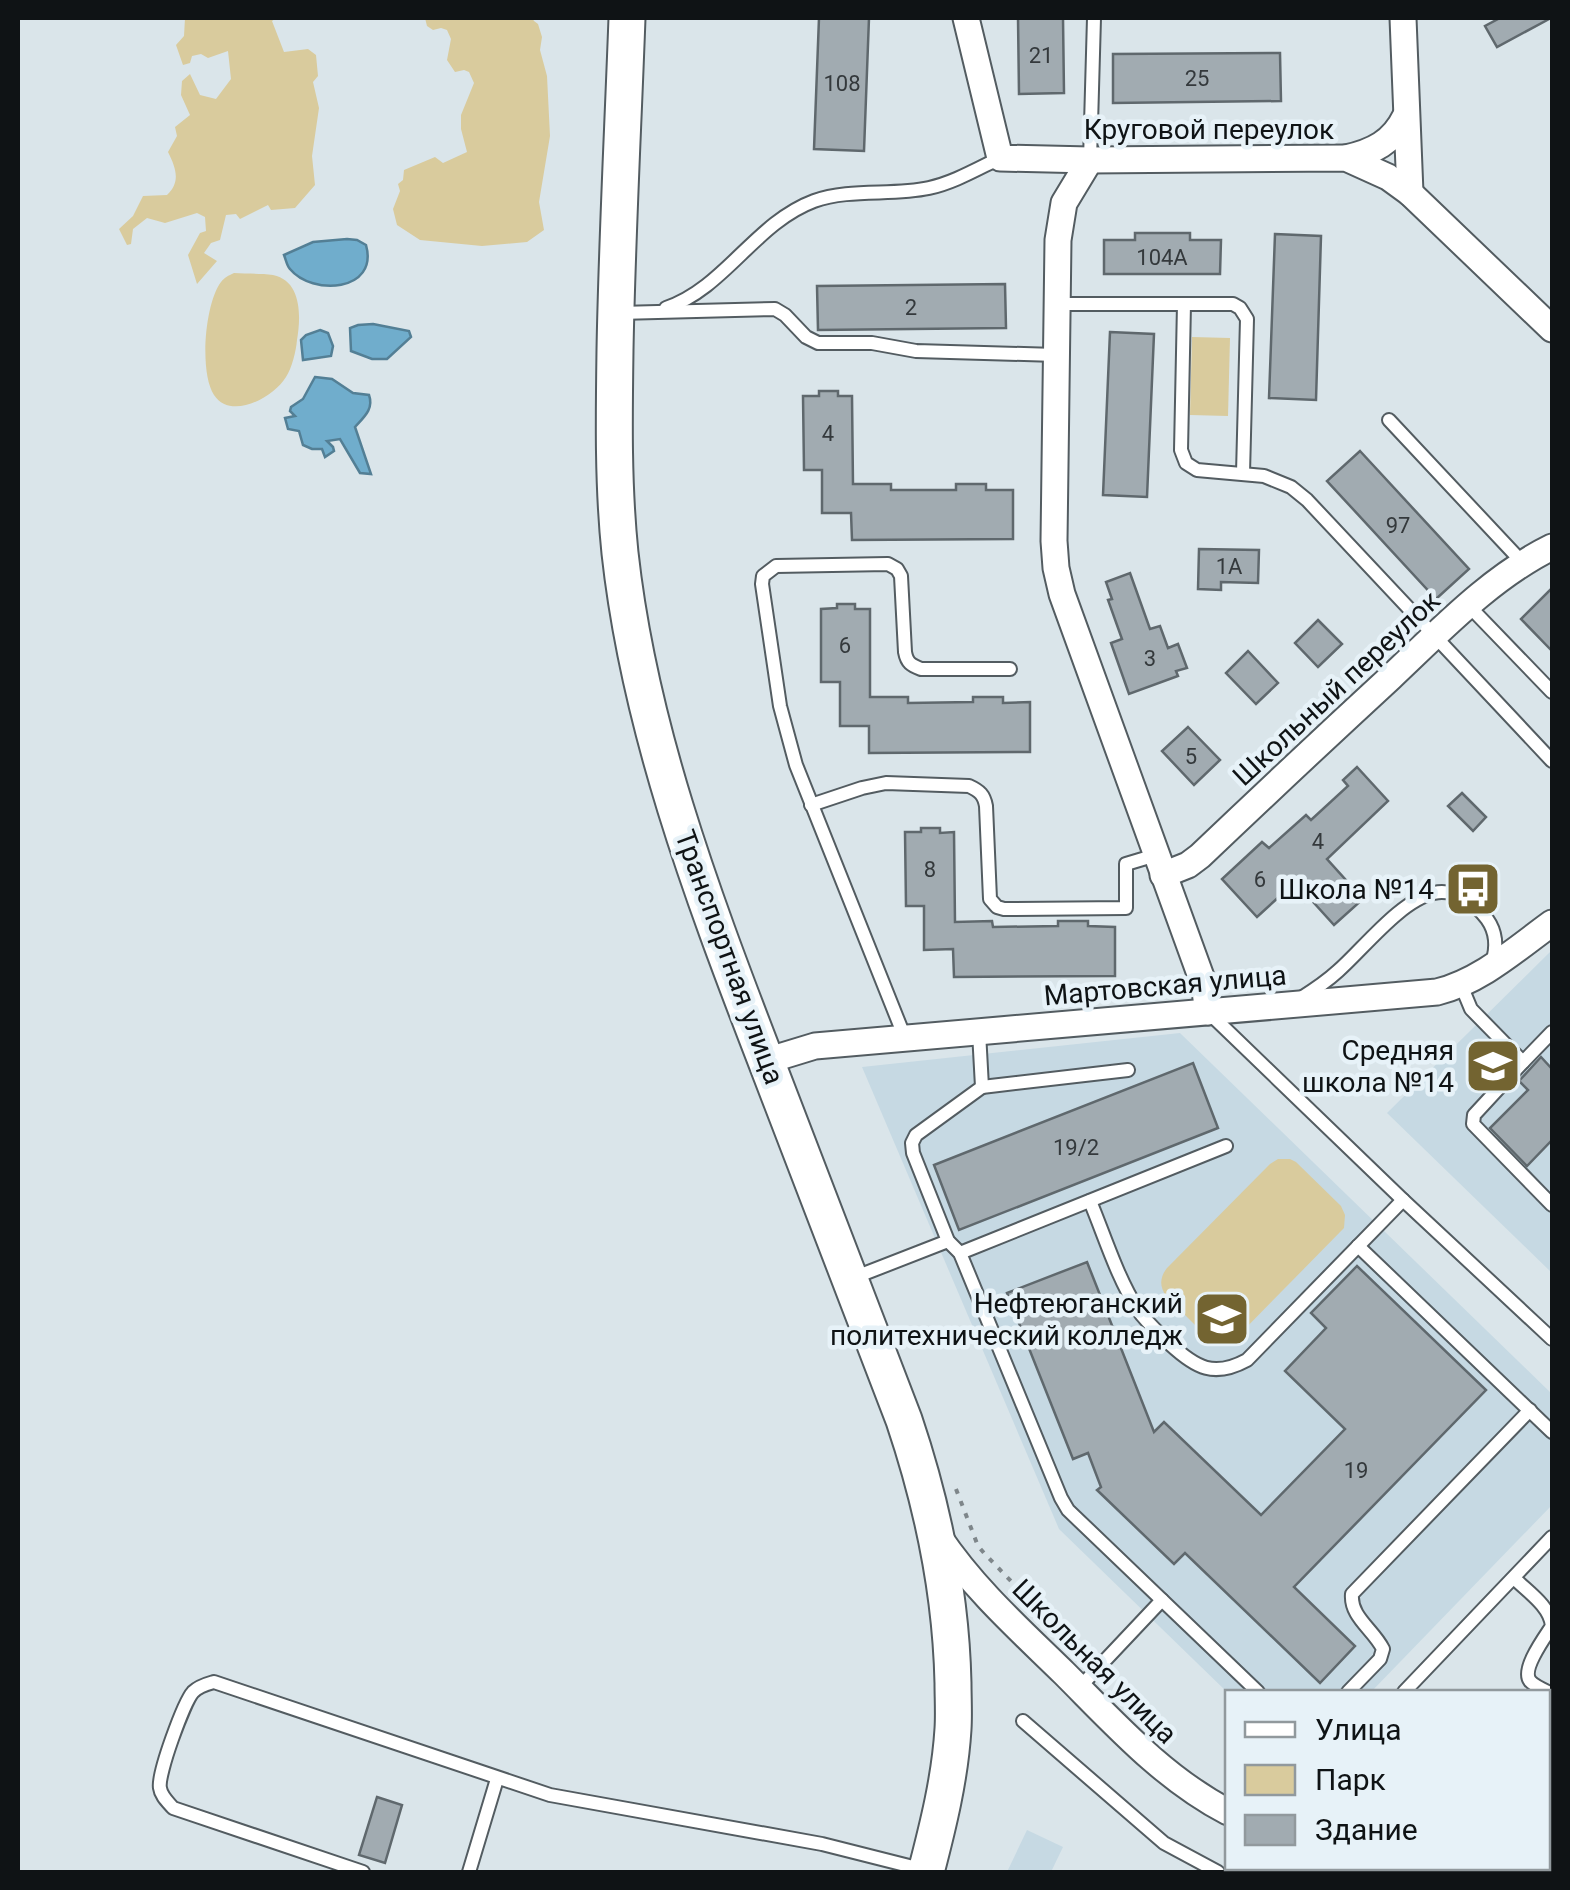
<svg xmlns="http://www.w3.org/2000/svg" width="1570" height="1890" viewBox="0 0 1570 1890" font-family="Roboto,sans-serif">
	<rect width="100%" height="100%" fill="#dae5ea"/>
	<g fill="#c6d9e3">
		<path d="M1552 950V1273L1387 1113Z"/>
		<path d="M1180 1033 1552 1394V1505L1371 1692 1228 1693 1059 1529 862 1067Z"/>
		<path d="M1027 1830 1063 1847 1051 1872H1007Z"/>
	</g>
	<g fill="#d9cb9d">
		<path d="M185 18H276L272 21 284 52 308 49 316 55 318 76 313 82 319 108 312 156 315 185 295 208 271 210 268 205 240 219 236 214 226 215 220 240 211 243 204 253 217 261 197 284 188 255 200 233 206 231 205 217 197 213 165 223 147 218 133 229 131 244 127 245 119 229 133 216 143 196 167 195C181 182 176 168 168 152L177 136 175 127 190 115 181 95 182 81 190 74 200 95 216 99 231 79 228 51 208 58 201 54 192 56 190 63 183 65 176 45 184 36Z"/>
		<path d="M425 18H532L534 21 538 24 542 37 540 50 547 76 550 136 539 202 544 230 527 242 482 246 420 240 397 225 393 209 400 191 398 184 403 180 404 170 435 157 443 163 467 152 461 129V115L474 83 469 72 464 70 455 72 447 60 451 39 447 30 441 28 433 30 427 26Z"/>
		<path d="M234 273C246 274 261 273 273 275 302 281 301 317 297 340 296 351 292 368 286 377 274 397 231 421 214 395 199 372 205 303 221 282 225 277 228 276 234 273Z"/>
		<path d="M1192 337 1230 338 1228 416 1190 415Z"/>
		<path d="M1278 1159H1290L1296 1162 1341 1206 1345 1215 1344 1228 1235 1339C1226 1344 1217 1345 1209 1339L1166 1296C1159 1286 1160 1277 1167 1268L1270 1164Z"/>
	</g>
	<g fill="#70adcc" stroke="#537f95" stroke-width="2.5">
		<path d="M347 239 357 240 366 245C379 292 312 296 290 269 287 266 286 260 284 255L313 242Z"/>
		<path d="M373 324 409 331 411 337 387 359H372L351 351 350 328 358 325Z"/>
		<path d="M320 330 328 333 333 346 331 356 303 360 301 340 306 335Z"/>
		<path d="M315 377 332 379 353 393 369 395C374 409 364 417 355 427L371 474 360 473 340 439 327 441 333 447 334 451 325 457 322 449H312L303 445 299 431 288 429 285 418 295 416 290 411 291 407 303 399Z"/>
	</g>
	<g fill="#a1abb1" stroke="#5f686d" stroke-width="2.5">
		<path d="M819 18H869L864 151 814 149Z"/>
		<path d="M1018 18H1063L1064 93 1019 94Z"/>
		<path d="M1500 18H1551L1497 47 1485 26Z"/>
		<path d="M1280 53 1281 101 1113 103V54Z"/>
		<path d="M1135 233H1190V240H1221L1220 274H1104V240H1135Z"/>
		<path d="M1275 234 1321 236 1316 400 1269 398Z"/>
		<path d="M1005 284 1006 328 818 330 817 286Z"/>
		<path d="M1110 332 1154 334 1147 497 1103 495Z"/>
		<path d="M819 391H838V396H852L853 484H891V490H956V484H986V490H1013V539L852 540 851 513H822V470H804L803 396H819Z"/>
		<path d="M1360 451 1469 569 1436 599 1327 481Z"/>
		<path d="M1199 549 1259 550 1258 583 1221 582V590L1198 589Z"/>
		<path d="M1130 573 1150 629 1160 626 1168 648 1178 644 1187 668 1176 671 1178 676 1129 694 1111 643 1122 639 1108 600 1112 599 1106 582Z"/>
		<path d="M1552 588V651L1521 619Z"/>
		<path d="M837 604H855V609H870V697H908V703L973 702V697H1003V703L1030 702V752L869 753V726H840V682H821V609L837 608Z"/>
		<path d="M1318 620 1342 644 1318 667 1295 643Z"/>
		<path d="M1248 651 1278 683 1256 704 1226 673Z"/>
		<path d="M1188 727 1220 760 1194 785 1162 751Z"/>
		<path d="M1357 767 1388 801 1327 859 1363 899 1334 925 1295 882 1257 917 1222 879 1262 842 1269 848 1306 815 1311 820 1348 786 1343 780Z"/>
		<path d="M1462 793 1486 817 1473 831 1448 806Z"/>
		<path d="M921 828H940V833L954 832 955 922 992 921 993 927 1058 926V921H1088V926L1115 927V976L954 977 953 949 924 950V906H906L905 832H921Z"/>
		<path d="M1541 1057 1552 1069V1140L1527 1166 1490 1128 1528 1090 1519 1081Z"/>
		<path d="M1193 1063 1218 1128 959 1230 934 1165Z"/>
		<path d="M1087 1262 1154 1432 1164 1422 1261 1515 1345 1429 1285 1371 1326 1328 1311 1313 1357 1266 1486 1390 1294 1587 1355 1646 1320 1683 1185 1553 1174 1564 1097 1490 1101 1487 1088 1453 1073 1459 1007 1293Z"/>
		<path d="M377 1797 402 1805 385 1863 359 1855Z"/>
	</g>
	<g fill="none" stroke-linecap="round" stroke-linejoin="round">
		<g stroke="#535c61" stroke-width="16">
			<g id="lane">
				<path d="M1090 160 1094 18"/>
				<path d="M1057 304H1233L1240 308 1247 319 1243 473"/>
				<path d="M1184 304 1181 450 1186 463 1197 470 1264 476 1291 487 1307 500 1552 761"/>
				<path d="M666 308C725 288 755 223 814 201 850 188 892 196 929 188 953 183 977 169 1000 158"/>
				<path d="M619 313 775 309 785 315 806 337 818 343H872L916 351 1056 355"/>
				<path d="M1389 420 1522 562"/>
				<path d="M1469 606 1552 692"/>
				<path d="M811 805 862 788 886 783 969 786C980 791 984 795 986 806L990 899 997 907 1004 909 1126 908V864L1156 855"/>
				<path d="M1461 985 1471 1009 1523 1062 1552 1032"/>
				<path d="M1301 998C1314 990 1327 981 1338 971 1364 948 1401 900 1434 893 1454 888 1476 904 1487 919 1497 933 1497 948 1492 963"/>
				<path d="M1210 1014 1403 1200 1552 1339"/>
				<path d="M979 1032 982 1087 916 1135 912 1143 913 1153 948 1241 960 1253 1061 1498 1068 1510 1258 1692"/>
				<path d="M905 1038 796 765 780 706 762 584 763 576 776 566 888 564 897 569 901 576 905 652C907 663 911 665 921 669H1010"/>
				<path d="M1523 1062 1474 1115 1473 1124 1552 1205"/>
				<path d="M982 1087 1128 1070"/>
				<path d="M1090 1201C1105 1237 1117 1277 1138 1310 1147 1323 1159 1333 1170 1344 1196 1368 1214 1378 1247 1360L1403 1200"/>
				<path d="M1358 1246 1552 1432"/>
				<path d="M960 1253 1226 1146"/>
				<path d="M853 1278 948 1241"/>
				<path d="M1514 1578C1528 1592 1550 1606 1552 1626 1545 1637 1521 1669 1530 1681 1534 1686 1546 1691 1552 1694"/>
				<path d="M1079 1688 1162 1600"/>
				<path d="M1348 1692 1380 1659 1383 1649C1373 1629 1350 1617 1352 1594L1530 1410"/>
				<path d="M1404 1692 1552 1537"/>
				<path d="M1023 1721 1164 1843 1218 1872"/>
				<path d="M1548 1779 1552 1782"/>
				<path d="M363 1872 173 1808C168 1802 161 1796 160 1788 157 1775 184 1702 193 1692 199 1686 207 1684 214 1682L550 1795 822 1844 925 1870"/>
				<path d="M469 1872 497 1779"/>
			</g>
		</g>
		<g stroke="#535c61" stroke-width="29">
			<g id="street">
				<path d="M966 18 1000 158 1090 160 1346 158 1388 177 1410 193 1552 329"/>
				<path d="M1403 18 1410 193"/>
				<path d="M1346 158C1373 152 1393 142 1405 117"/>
				<path d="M1090 160 1064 203 1058 240 1054 541 1056 568 1062 594 1204 985 1208 1012"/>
				<path d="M1163 875 1188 865 1200 856C1263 796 1327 736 1391 677 1441 630 1491 577 1552 547"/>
				<path d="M766 1061 815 1046 1437 992C1481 981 1516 949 1552 923"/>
				<path d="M939 1537C974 1589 1020 1630 1064 1673 1115 1724 1163 1778 1228 1812"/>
				<path d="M1335 1868 1345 1872"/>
			</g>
		</g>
		<g stroke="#535c61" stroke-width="39">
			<path id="secondary" d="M627 18C623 128 617 239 615 350 614 418 613 486 620 553 639 726 701 892 763 1053 810 1176 857 1298 904 1420 933 1506 951 1592 953 1683 953 1698 954 1714 953 1729 950 1778 938 1826 926 1872"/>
		</g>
		<g stroke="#7e868a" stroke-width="4" stroke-dasharray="5 8" stroke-linecap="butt">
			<path d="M956 1489 978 1546 984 1553 1078 1651"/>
			<path d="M1395 1868 1405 1872"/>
		</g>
		<use href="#lane" stroke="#fff" stroke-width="12"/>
		<use href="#street" stroke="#fff" stroke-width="25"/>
		<use href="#secondary" stroke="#fff" stroke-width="35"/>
	</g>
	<defs>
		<g id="bus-square" transform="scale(2.875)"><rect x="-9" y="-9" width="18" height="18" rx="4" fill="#736431" stroke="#e7f2f8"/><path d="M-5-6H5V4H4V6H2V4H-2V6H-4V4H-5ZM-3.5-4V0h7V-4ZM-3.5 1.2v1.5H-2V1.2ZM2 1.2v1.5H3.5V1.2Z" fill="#fff"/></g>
		<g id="school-square" transform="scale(2.875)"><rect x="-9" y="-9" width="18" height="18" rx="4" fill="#736431" stroke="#e7f2f8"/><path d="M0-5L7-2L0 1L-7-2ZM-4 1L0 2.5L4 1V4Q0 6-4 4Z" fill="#fff"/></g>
		<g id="university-square" transform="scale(2.875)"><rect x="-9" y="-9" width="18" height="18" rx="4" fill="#736431" stroke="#e7f2f8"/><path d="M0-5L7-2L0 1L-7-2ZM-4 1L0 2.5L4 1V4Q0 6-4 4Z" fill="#fff"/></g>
	</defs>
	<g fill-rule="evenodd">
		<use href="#bus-square" x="1473" y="889"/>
		<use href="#school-square" x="1493" y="1066"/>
		<use href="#university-square" x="1222" y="1319"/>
	</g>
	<g text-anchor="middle" stroke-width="9" stroke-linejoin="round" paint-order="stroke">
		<g font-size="22" fill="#34393c">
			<text x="1041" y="63">21</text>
			<text x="1197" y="86">25</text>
			<text x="842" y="91">108</text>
			<text x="1162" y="265">104А</text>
			<text x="911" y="315">2</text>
			<text x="828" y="441">4</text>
			<text x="1398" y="533">97</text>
			<text x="1229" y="574">1А</text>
			<text x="845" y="653">6</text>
			<text x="1150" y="666">3</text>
			<text x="1191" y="764">5</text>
			<text x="1318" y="849">4</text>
			<text x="930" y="877">8</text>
			<text x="1260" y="887">6</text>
			<text x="1076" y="1155">19/2</text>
			<text x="1356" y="1478">19</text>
		</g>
		<g font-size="28" fill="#0f1315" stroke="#e7f2f8">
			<text x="1209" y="139">Круговой переулок</text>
			<text transform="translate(1336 688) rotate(-43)" y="10">Школьный переулок</text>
			<text transform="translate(730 957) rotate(70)" y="10">Транспортная улица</text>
			<text transform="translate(1165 985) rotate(-5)" y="10">Мартовская улица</text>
			<text transform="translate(1095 1661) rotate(45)" y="10">Школьная улица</text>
		</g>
		<g font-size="28" fill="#0f1315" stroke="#e7f2f8" text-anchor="end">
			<text x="1434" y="899">Школа №14</text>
			<text x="1454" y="1060">Средняя<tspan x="1454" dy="32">школа №14</tspan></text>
			<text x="1183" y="1313">Нефтеюганский<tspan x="1183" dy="32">политехнический колледж</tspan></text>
		</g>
	</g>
	<rect width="1570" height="1890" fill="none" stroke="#0f1315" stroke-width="40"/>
	<rect x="1225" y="1690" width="325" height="180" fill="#e7f2f8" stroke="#91999d" stroke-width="2.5"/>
	<rect x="1245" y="1722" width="50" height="15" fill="#ffffff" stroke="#91999d" stroke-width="2.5"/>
	<text x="1315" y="1740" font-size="30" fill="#0f1315">Улица</text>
	<rect x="1245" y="1765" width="50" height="30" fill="#d9cb9d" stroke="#91999d" stroke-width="2.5"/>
	<text x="1315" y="1790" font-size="30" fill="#0f1315">Парк</text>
	<rect x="1245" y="1815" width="50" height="30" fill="#a1abb1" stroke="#91999d" stroke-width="2.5"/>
	<text x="1315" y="1840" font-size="30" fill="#0f1315">Здание</text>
</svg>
